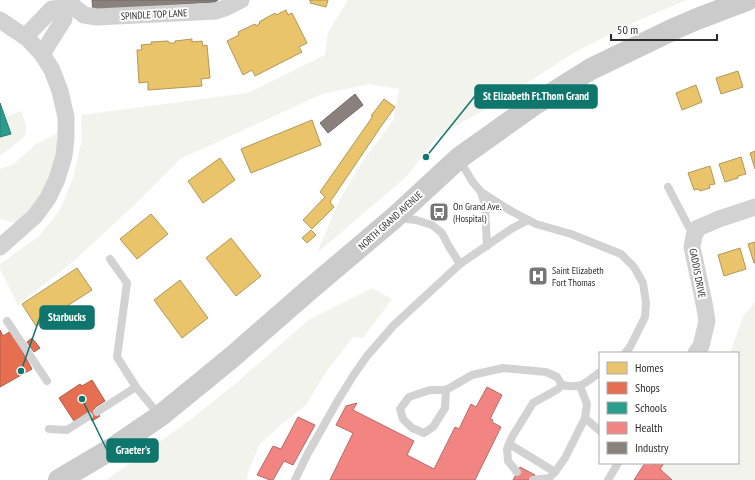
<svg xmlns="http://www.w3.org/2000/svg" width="755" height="480" viewBox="0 0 755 480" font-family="'PT Sans Narrow',sans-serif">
	<rect width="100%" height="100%" fill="#fff"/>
	<g fill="#f1f3ec">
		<path d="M348 0H687L637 21 575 52 493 105 438 136 407 176 317 253 338 203 360 165 393 121 399 89 369 84 322 94 180 159 132 207 75 260 18 305 0 269V264L39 236 60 210 73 178 82 140 81 115 248 93 325 55 328 32Z"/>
		<path d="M21 111C24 121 29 127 24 137L0 156V137L11 134 5 117Z"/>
		<path d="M58 133C57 139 57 146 56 152 51 177 36 209 15 223L0 219V169L14 164 36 144Z"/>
		<path d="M372 288 392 299 363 338 353 337 326 372 306 405 283 423 260 444 248 472 247 480H106L190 420 235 384 310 319Z"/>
		<path d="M755 302V480H672L660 469 664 463H738V353H730L743 317Z"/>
	</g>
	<g fill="#e9c46a" stroke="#b19758">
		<path d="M309 0H328L326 7 310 3 311 1Z"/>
		<path d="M286 10 288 15 292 13 307 43 299 47 302 52 255 76 252 70 243 75 227 41 239 35 238 32 255 24 256 26 260 23 259 22 275 13 276 15Z"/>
		<path d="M192 39V42L202 41 203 46 207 45 210 78 201 79 202 86 148 90V82L139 83 137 50H142L141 45 152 44 151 42 168 41 169 43H175V41Z"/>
		<path d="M738 71 743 87 721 94 716 78Z"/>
		<path d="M696 85 702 102 682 110 676 93Z"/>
		<path d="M384 99 395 107 382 125 330 202 334 207 312 229 303 220 325 197 320 192 373 116H371Z"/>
		<path d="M312 120 321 145 251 173 241 149Z"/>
		<path d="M755 151V169L750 153Z"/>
		<path d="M741 157 746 174 738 176V178L725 182 719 164Z"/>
		<path d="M220 158 235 180 203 203 188 181Z"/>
		<path d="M710 166 715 184 709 185 710 188 700 191 699 189 694 190 688 173Z"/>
		<path d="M151 214 168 234 137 259 120 239Z"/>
		<path d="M311 230 316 235 307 243 302 238Z"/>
		<path d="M231 238 261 276 236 296 206 258Z"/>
		<path d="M755 242V263H754L748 244Z"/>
		<path d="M740 248 746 269 724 276 718 255Z"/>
		<path d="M77 268 92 290 36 326 22 304Z"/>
		<path d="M180 280 208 318 182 338 154 300Z"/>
	</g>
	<g fill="#e76f51" stroke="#af5b46">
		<path d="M0 330 3 336 11 331 32 369 0 387Z"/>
		<path d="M32 338 40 348 34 352 27 342Z"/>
		<path d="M92 380 105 401 94 408 100 416 92 421 87 413 74 421 59 398 80 384 82 386Z"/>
	</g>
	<path fill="#2a9d8f" stroke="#2b7b72" d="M0 103 11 134 0 137Z"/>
	<g fill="#f28482" stroke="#b76a68">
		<path d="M487 387 502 395 490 419 493 420 492 422 501 427 475 480H330L353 433 336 425 346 406 357 403 353 410 414 441 407 455 434 469 455 427 459 429 471 404 476 407Z"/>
		<path d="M298 417 315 425 293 465 284 461 273 480H270L257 475 273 446 281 449Z"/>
		<path d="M645 463H652L655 465 656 463H664L660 469 672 480H634Z"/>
		<path d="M520 467 535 475 533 480H513Z"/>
	</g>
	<g fill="#8a817c" stroke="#6e6864">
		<path d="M92 0H218L215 2 93 10Z"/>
		<path d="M355 94 363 105 328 133 320 123Z"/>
	</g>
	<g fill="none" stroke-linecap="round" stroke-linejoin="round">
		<g stroke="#d2d2d2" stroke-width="8">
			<path d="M459 159 472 181 481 192 511 211 536 224 571 234 621 254 634 267 643 283 646 303 645 317 630 347 625 353"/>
			<path d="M668 187 693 235"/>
			<path d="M481 192 485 205 487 246"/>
			<path d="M398 218 416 220 432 225 442 233 448 245 460 264"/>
			<path d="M110 259 127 283 117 357 136 387 159 415"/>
			<path d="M7 321 47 381"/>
			<path d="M446 390 445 408 433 427 424 433 412 428 403 419 400 409 409 397 430 390H446L472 375 503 368 546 372 557 377 562 385C582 389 585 383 600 372"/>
			<path d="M97 412 136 387"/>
			<path d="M585 418 600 431"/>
			<path d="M49 429 67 430 89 416"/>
			<path d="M509 444 555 472"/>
			<path d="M517 472 508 461 507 449 512 437 533 403 558 389 562 385"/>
			<path d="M295 480 307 455 337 402 353 376 367 356 394 325 460 264 511 229 528 220"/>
			<path d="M533 480 549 478 555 472 565 458 585 418 587 404 580 386"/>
			<path d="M608 480 618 463"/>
		</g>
		<g stroke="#d2d2d2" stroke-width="17">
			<path d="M65 0 84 15 97 17 216 11 225 8 241 0"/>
			<path d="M0 20 27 38 42 54 52 70 60 91 66 117V137L64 156 57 179 48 198 35 216 0 247"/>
			<path d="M25 37 52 9 65 8"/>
			<path d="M42 54 64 19 65 8 72 0"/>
			<path d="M696 353 701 346 707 321 704 303 692 247 694 236 698 228 719 219 755 207"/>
		</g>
		<path stroke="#cbcbcb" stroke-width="22" d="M59 480 113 448 160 416 231 358 309 290 394 218 459 158 532 106 591 69 676 28 697 19 747 0"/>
	</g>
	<defs>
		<g id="bus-square" transform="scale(1)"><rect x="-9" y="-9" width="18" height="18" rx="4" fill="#767676" stroke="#fff"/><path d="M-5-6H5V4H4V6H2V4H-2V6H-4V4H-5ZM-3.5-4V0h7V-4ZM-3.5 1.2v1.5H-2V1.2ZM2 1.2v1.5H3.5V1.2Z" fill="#fff"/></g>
		<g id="hospital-square" transform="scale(1)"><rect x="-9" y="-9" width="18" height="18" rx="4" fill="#767676" stroke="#fff"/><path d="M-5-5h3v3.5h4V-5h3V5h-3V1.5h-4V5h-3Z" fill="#fff"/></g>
	</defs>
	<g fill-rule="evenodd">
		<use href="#bus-square" x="439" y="212"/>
		<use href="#hospital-square" x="538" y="276"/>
	</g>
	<g text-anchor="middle" stroke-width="4" stroke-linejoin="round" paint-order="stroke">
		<g font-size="10" fill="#2d2d2d" stroke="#fff">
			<text transform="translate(154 14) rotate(-3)" y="4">SPINDLE TOP LANE</text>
			<text transform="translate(390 220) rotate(-42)" y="4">NORTH GRAND AVENUE</text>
			<text transform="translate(698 273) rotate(79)" y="4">GADDIS DRIVE</text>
		</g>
		<g font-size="10" fill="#2d2d2d" stroke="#fff" text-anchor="start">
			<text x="453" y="210">On Grand Ave.<tspan x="453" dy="12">(Hospital)</tspan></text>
			<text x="552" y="274">Saint Elizabeth<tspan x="552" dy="12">Fort Thomas</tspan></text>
		</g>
	</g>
	<path fill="none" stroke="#0f766e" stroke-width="1.5" d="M426 157L475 96M21 371L40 317M82 399L107 450"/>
	<g fill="#0f766e" stroke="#fff" stroke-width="1.5">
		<circle cx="426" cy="157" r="4"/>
		<circle cx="21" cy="371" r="4"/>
		<circle cx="82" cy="399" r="4"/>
	</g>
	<g fill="#0f766e" stroke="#0f766e" stroke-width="1.5">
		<rect x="475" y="85" width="122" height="23" rx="4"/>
		<rect x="40" y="306" width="54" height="23" rx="4"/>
		<rect x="107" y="439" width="51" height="23" rx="4"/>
	</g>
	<g font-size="11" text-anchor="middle" font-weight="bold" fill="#fff">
		<text x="536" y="100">St Elizabeth Ft.Thom Grand</text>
		<text x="67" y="321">Starbucks</text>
		<text x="133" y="454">Graeter's</text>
	</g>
	<rect x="599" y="352" width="140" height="112" fill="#ffffff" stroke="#ababab"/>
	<rect x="607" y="362" width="20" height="12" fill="#e9c46a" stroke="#ababab"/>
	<text x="635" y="372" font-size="12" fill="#2d2d2d">Homes</text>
	<rect x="607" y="382" width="20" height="12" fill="#e76f51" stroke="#ababab"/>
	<text x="635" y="392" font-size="12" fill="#2d2d2d">Shops</text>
	<rect x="607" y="402" width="20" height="12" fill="#2a9d8f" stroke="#ababab"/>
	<text x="635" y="412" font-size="12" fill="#2d2d2d">Schools</text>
	<rect x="607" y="422" width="20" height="12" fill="#f28482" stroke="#ababab"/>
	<text x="635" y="432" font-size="12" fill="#2d2d2d">Health</text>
	<rect x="607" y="442" width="20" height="12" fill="#8a817c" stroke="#ababab"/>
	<text x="635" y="452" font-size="12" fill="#2d2d2d">Industry</text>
	<path d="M611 34v6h106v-6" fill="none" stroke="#2d2d2d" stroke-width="2"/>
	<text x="617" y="34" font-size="12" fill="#2d2d2d" stroke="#ffffff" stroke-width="3" paint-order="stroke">50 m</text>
</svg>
